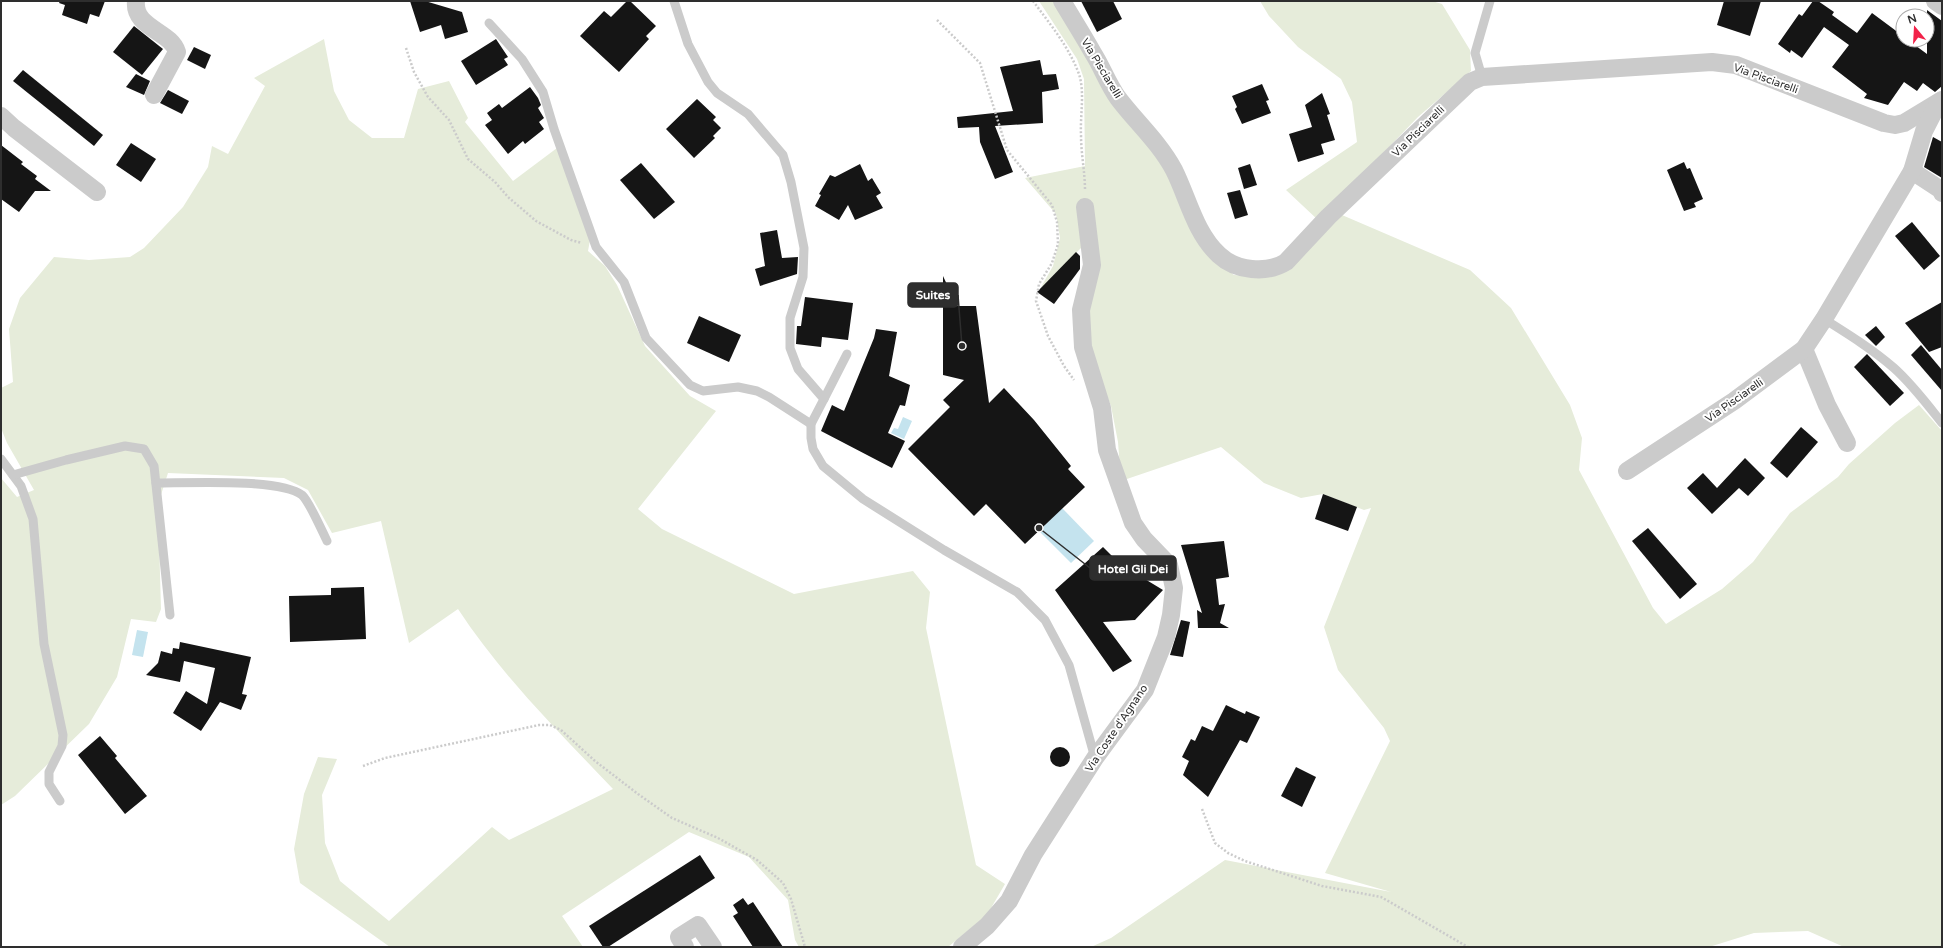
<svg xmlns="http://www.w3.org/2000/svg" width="1943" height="948" viewBox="0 0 1943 948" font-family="'Varela Round',sans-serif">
	<rect width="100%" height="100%" fill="#fff"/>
	<g fill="#e6ecda">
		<path d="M1039 1H1055L1159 155 1217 262 1234 275 1264 277 1342 215 1470 270 1511 308 1570 405 1582 438 1579 470 1653 608 1666 624 1722 589 1753 562 1790 513 1838 477 1849 464 1895 423 1919 405 1942 431V947H1844L1808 931 1754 933 1709 947H1091L1111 938 1225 860 1391 892 1325 873 1390 741 1384 728 1338 670 1324 627 1371 508 1364 510 1323 494 1301 498 1264 483 1221 447 1121 481 1118 442 1111 406 1090 353 1084 314 1090 239 1040 289 1053 266 1060 238 1056 214 1025 178 1085 166 1084 79 1077 59Z"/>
		<path d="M1260 1H1432L1442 4 1470 50 1471 71 1418 117 1318 220 1286 190 1357 142 1352 102 1341 79 1298 47 1269 16Z"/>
		<path d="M324 39 334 91 349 120 372 138H404L418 89 449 81 468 118 465 122 513 181 557 148 590 240 588 251 605 266 617 285 645 346 690 396 716 411 638 509 662 529 794 594 913 571 930 592 926 628 976 865 1005 884 987 915 948 947H799L795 940 788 900 749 857 689 832 562 916 583 947H390L300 883 294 849 304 794 318 757 337 759 322 795 325 843 340 881 389 921 492 827 509 840 613 789C558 731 502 676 458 609L409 643 381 521 332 533 308 490 284 478 168 473 158 504 161 609 156 622 131 619 117 677 89 724 15 796 1 805V478L17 497 34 490 7 443 1 428V388L13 382 9 329 20 298 54 257 89 260 130 257 144 248 183 207 208 167 212 146 228 154 265 86 254 78Z"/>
	</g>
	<g fill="#c4e3ee">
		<path d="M903 417 912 421 904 439 891 433 894 428 898 429Z"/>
		<path d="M1062 508 1094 541 1071 563 1039 531Z"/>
		<path d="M137 630 148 632 143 657 132 655Z"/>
	</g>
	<g fill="#151515">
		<path d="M60 1H105L99 17 90 14 87 24 62 15 65 5 59 3Z"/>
		<path d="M410 1H425L462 12 468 32 445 39 441 25 420 32Z"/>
		<path d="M627 1H630L656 26 646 36 649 39 619 72 580 36 604 11 611 17Z"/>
		<path d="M1081 1H1113L1122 19 1097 32Z"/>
		<path d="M1724 1H1761L1750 36 1717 25Z"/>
		<path d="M1813 1H1818L1834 12 1832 15 1857 33 1872 13 1903 36V40H1908L1927 54V10L1942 21V86L1935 92 1923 83 1917 91 1904 82 1888 105 1864 98 1867 94 1832 67 1849 45 1824 27 1802 58 1791 50 1790 53 1778 44 1799 14 1802 16Z"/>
		<path d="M134 26 163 49 142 75 113 52Z"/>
		<path d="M496 39 508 57 504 59 508 65 476 85 461 61Z"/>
		<path d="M194 47 211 55 205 69 187 60Z"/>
		<path d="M1040 60 1043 75 1056 74 1059 89 1042 92 1043 123 995 126 1013 172 995 179 980 142 979 127 958 128 957 117 1013 111 1000 67Z"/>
		<path d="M23 70 103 135 94 146 13 81Z"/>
		<path d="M136 74 150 81 144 95 126 87Z"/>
		<path d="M1262 84 1269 100 1266 101 1271 113 1242 124 1235 109 1237 107 1232 96Z"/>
		<path d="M530 87 538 98 541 105 538 108 544 118 539 122 544 129 525 144 523 141 508 154 485 125 492 120 487 113 499 104 502 108Z"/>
		<path d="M168 90 189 101 182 114 160 103Z"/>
		<path d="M1322 93 1330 114 1327 115 1335 140 1321 144 1324 154 1298 162 1289 134 1312 127 1305 105Z"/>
		<path d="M697 99 716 117 713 120 721 128 713 136 715 138 694 158 666 129Z"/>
		<path d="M1933 137 1942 142V178L1924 167Z"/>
		<path d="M131 143 156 159 141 182 116 165Z"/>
		<path d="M1 145 23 162 21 164 37 176 35 179 51 191H35L19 212 1 199Z"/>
		<path d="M1684 162 1687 169 1690 168 1703 199 1694 203 1696 207 1684 211 1667 170Z"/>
		<path d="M641 163 675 202 654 219 620 180Z"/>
		<path d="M860 164 868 181 872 178 881 193 876 196 883 208 855 220 848 205 839 220 815 206 821 195 819 194 830 175 835 177Z"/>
		<path d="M1250 164 1257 185 1244 189 1238 168Z"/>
		<path d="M1240 190 1248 215 1235 219 1227 193Z"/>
		<path d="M1912 222 1940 256 1924 270 1895 236Z"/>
		<path d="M777 230 782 258 798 257 797 274 760 286 755 269 765 266 760 233Z"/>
		<path d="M1076 252 1080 256V269L1054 304 1037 292Z"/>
		<path d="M943 276 957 306H976L989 403 1004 388 1034 420 1071 466 1068 469 1085 487 1025 544 986 504 974 516 908 449 950 407 943 400 964 380 943 375Z"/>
		<path d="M805 297 853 303 848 340 822 337 821 347 796 344 797 326H801Z"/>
		<path d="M1942 302V347L1929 352 1905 323Z"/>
		<path d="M699 316 741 335 729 362 687 343Z"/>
		<path d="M1876 326 1885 337 1876 346 1865 335Z"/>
		<path d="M876 329 897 332 889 376 910 385 905 406 900 405 888 433 905 441 892 468 821 431 832 405 844 411 874 338Z"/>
		<path d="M1921 345 1942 370V391L1911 355Z"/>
		<path d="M1867 354 1904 393 1890 406 1854 367Z"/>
		<path d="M1801 427 1818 442 1787 478 1770 463Z"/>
		<path d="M1745 458 1765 478 1748 496 1739 488 1712 514 1687 488 1703 473 1717 488Z"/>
		<path d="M1323 494 1357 507 1348 531 1315 519Z"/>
		<path d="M1648 528 1697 584 1680 599 1632 541Z"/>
		<path d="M1224 541 1229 577 1216 579 1219 605 1225 604 1220 623 1229 628H1198L1197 610 1202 613 1181 545Z"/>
		<path d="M1103 547 1120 564 1163 590 1135 620 1103 622 1132 661 1113 672 1055 590Z"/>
		<path d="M364 587 366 639 290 642 289 596 331 595V588Z"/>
		<path d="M1181 620 1190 622 1183 657 1170 655Z"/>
		<path d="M180 642 251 657 242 694 247 695 241 710 220 702 201 731 173 713 186 691 207 704 215 668 184 661 180 682 146 675 158 663 161 651 172 654 173 648 179 649Z"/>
		<path d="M1226 705 1245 714 1246 711 1260 717 1247 743 1240 740 1208 797 1183 775 1189 761 1182 757 1191 739 1195 741 1202 726 1213 731Z"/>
		<path d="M100 736 117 756 115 758 147 796 125 814 78 755Z"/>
		<circle cx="1060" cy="757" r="10"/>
		<path d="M1296 767 1316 777 1302 807 1281 796Z"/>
		<path d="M700 855 715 878 608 947H603L589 926Z"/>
		<path d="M743 898 748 905 753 902 783 947H753L733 916 738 913 733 905Z"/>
	</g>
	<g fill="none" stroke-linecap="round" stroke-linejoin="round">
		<g stroke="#cbcbcb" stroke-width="2.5" stroke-dasharray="2 2" stroke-linecap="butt">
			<path d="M1033 1C1050 24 1069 47 1079 74 1085 93 1080 115 1081 135 1081 154 1085 172 1085 190"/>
			<path d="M937 20 980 63 1007 150 1052 205 1057 222 1058 244 1052 263 1039 284 1036 301 1048 336 1064 366 1074 380"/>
			<path d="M406 48 414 72 428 97 449 120 468 159 495 182 508 197 536 221 571 240 582 243"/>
			<path d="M363 766 385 758 539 725H550L561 730 595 761 638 794 672 818 718 838 757 860 783 883 791 899 805 947"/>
			<path d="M1202 809 1215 843 1228 853 1245 861 1322 886 1381 897 1468 947"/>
		</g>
		<g stroke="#cbcbcb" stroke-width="9">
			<path d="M674 1 688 44 708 82 717 93 748 114 783 155 791 182 804 248 803 277 790 318V348L798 369 824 399 811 424V438L813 449 823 466 863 499 944 550 1017 592 1045 620 1069 665 1095 758"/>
			<path d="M489 23 522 59 543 92 554 129 596 247 624 282 646 338 690 385 703 391 738 387 757 391 769 397 811 424"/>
			<path d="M1482 77 1475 53 1490 1"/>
			<path d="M1824 319C1848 334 1872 349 1894 368 1912 384 1927 404 1942 423"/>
			<path d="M824 399 847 354"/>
			<path d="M1 459 21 486 33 519 44 644 63 735 62 746 49 772V784L60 801"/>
			<path d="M13 475 66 460 125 446 144 449 154 466 170 615"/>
			<path d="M156 483C187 483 280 478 302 495 309 501 322 531 327 541"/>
		</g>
		<g stroke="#cbcbcb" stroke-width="18">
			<path d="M136 1C133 28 171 31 177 52L154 95"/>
			<path d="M1062 1C1072 18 1083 35 1093 53 1102 67 1108 84 1118 98 1136 122 1159 142 1174 170 1188 198 1195 233 1219 255 1236 271 1267 274 1286 262L1328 217 1470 82 1482 77 1712 62 1736 65 1884 123 1895 125 1904 123 1942 100"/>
			<path d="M1935 1 1942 6"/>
			<path d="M1 116 14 128 97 192"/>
			<path d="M1912 171 1941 190 1942 193"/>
			<path d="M1804 349 1827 405 1847 443"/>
			<path d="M1627 471 1734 401 1804 349 1824 319 1912 171 1924 131 1939 102"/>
			<path d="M685 947 679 937 698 925 713 947"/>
			<path d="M962 947 987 926 1009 901 1033 855 1095 758 1145 690 1166 637 1171 615 1174 588 1169 565 1144 539 1133 523 1107 450 1102 408 1083 347 1081 310 1092 265 1085 207"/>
		</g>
	</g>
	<g text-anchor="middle" stroke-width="4" stroke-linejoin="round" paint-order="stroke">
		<g font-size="11" fill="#2e2e2e" stroke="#fff">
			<text transform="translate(1102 68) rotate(59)" y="4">Via Pisciarelli</text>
			<text transform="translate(1766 78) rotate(20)" y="4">Via Pisciarelli</text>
			<text transform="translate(1418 131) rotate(-44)" y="4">Via Pisciarelli</text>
			<text transform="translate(1734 400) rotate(-35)" y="4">Via Pisciarelli</text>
			<text transform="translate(1116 728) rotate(-56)" y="4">Via Coste d'Agnano</text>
		</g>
	</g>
	<path fill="none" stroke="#2e2e2e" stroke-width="1.5" d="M962 346L958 295M1039 528L1090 568"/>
	<g fill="#2e2e2e" stroke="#fff" stroke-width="1.5">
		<circle cx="962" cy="346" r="4"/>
		<circle cx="1039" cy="528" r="4"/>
	</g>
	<g fill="#2e2e2e" stroke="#2e2e2e" stroke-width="1.5">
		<rect x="908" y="283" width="50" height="24" rx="4"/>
		<rect x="1090" y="556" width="86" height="24" rx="4"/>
	</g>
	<g font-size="12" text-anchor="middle" font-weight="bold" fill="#fff">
		<text x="933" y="299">Suites</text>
		<text x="1133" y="573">Hotel Gli Dei</text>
	</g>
	<rect width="1943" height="948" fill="none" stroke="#2e2e2e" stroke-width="4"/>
	<g transform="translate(1915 28) rotate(342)"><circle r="19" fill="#ffffff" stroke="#ababab"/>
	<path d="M0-3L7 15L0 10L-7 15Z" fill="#f22249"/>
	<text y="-6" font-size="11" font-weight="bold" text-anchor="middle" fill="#2e2e2e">N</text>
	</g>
</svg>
